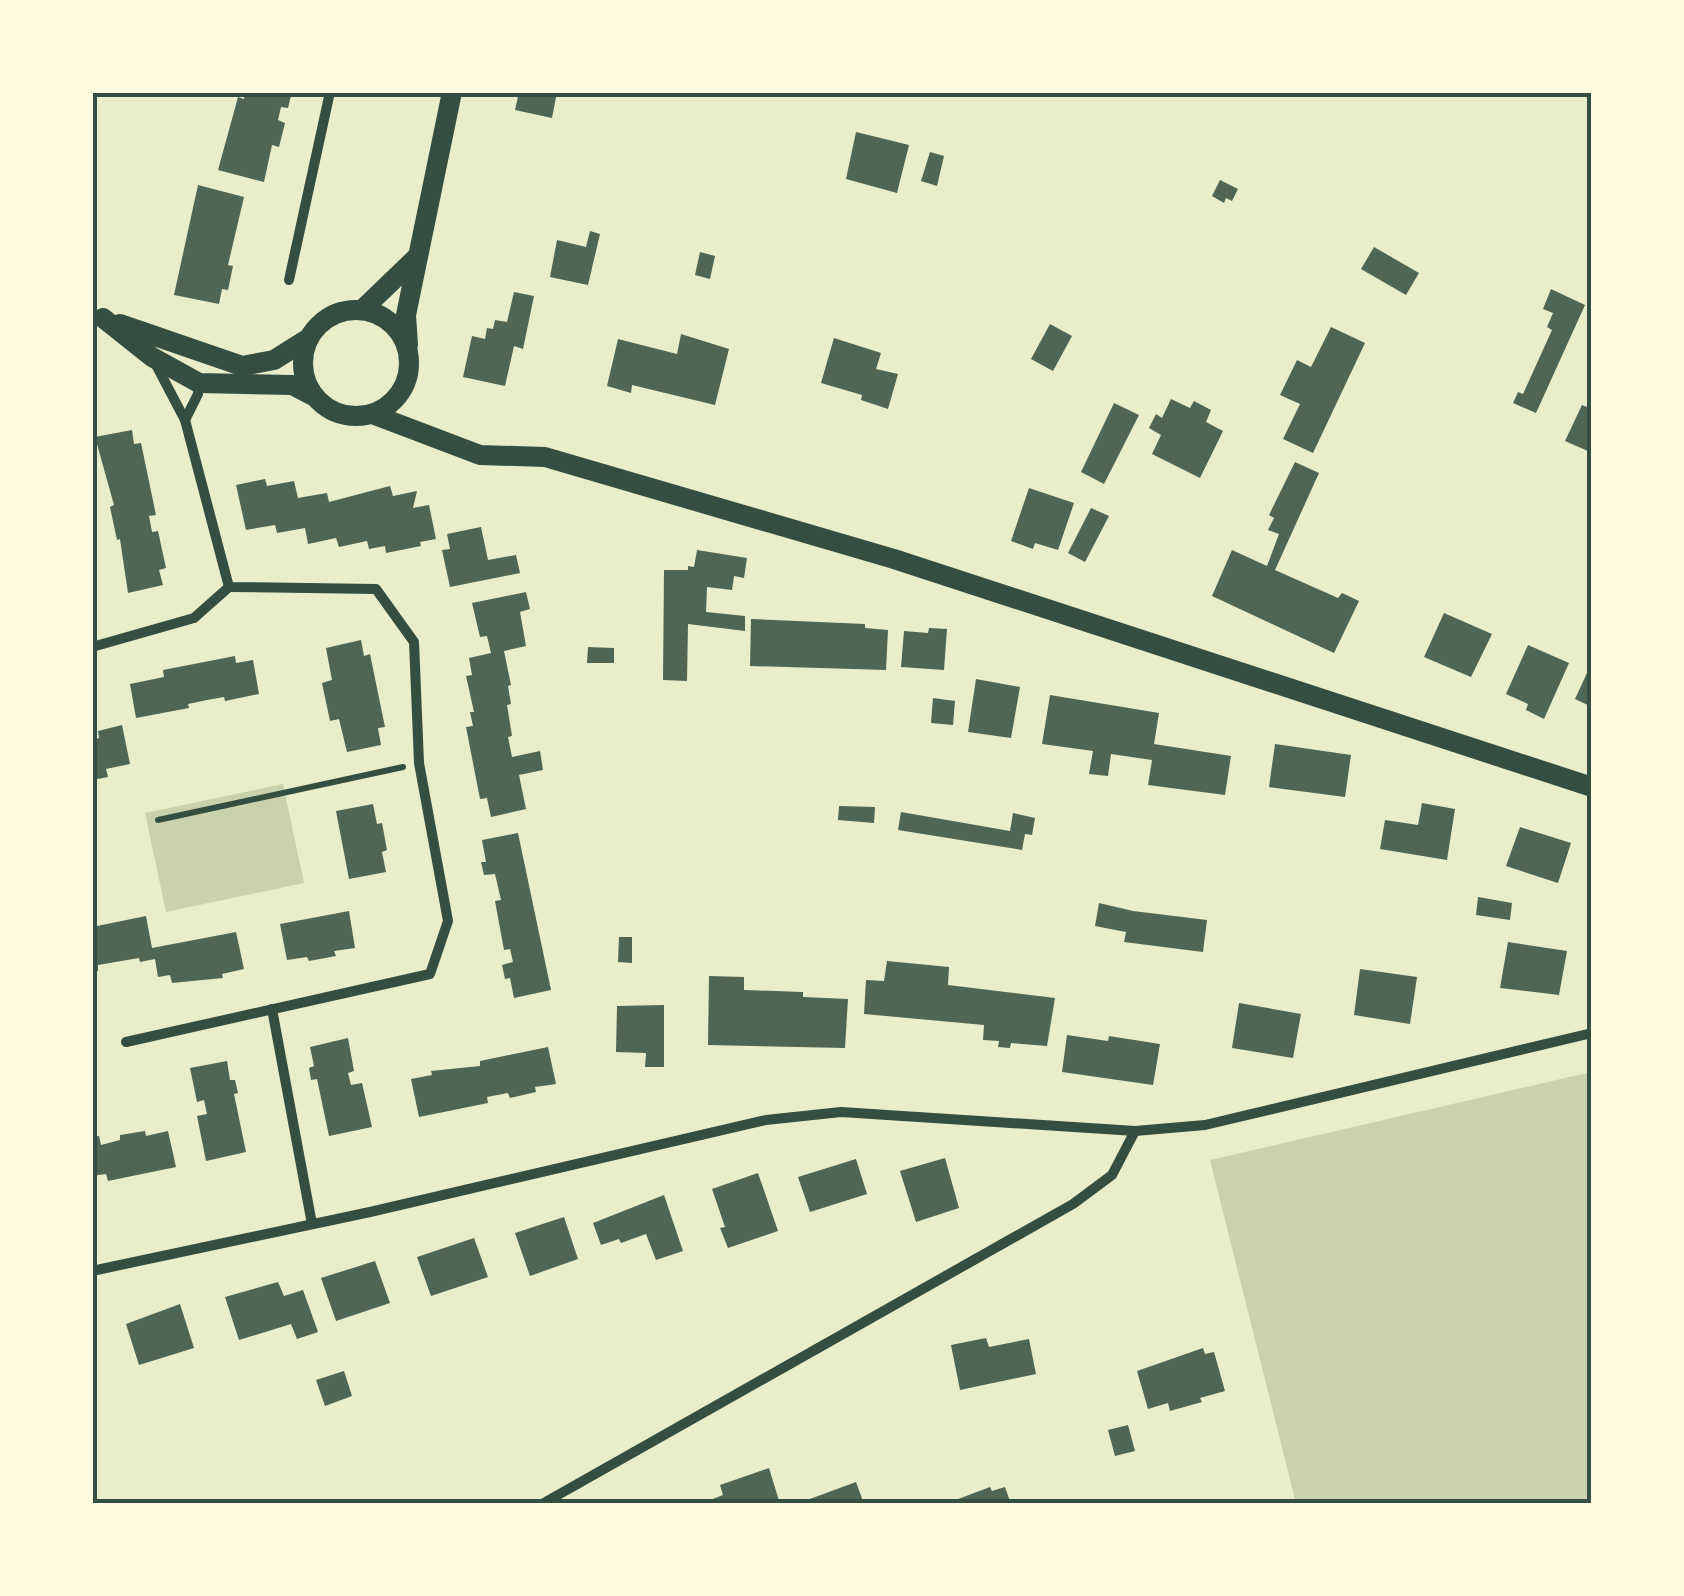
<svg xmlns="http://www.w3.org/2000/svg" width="1684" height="1596" viewBox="0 0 1684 1596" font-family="'Noto Serif',serif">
	<rect width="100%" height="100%" fill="#e9edc9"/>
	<g fill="#cad2ad">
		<path d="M283 784 304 883 166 912 145 813Z"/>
		<path d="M1591 1072V1503H1296L1210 1160Z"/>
	</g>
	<g fill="#4f6655">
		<path d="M245 92H292L288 108 281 107 278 120 285 123 279 147 272 145 264 182 218 170 238 97 244 99Z"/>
		<path d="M519 92H557L552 118 515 110Z"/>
		<path d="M856 132 909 145 897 193 846 179Z"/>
		<path d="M930 152 944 156 937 186 921 181Z"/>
		<path d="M1220 180 1238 189 1232 201 1226 198 1224 203 1212 196Z"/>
		<path d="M198 185 244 197 228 265 233 266 228 290 222 289 219 304 174 295Z"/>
		<path d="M590 231 600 234 588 285 550 277 557 240 586 247Z"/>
		<path d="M1374 247 1419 273 1406 295 1361 269Z"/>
		<path d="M700 252 715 256 710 279 695 275Z"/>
		<path d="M1551 289 1585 305 1536 413 1513 403 1518 392 1523 394 1552 330 1547 327 1553 313 1543 309Z"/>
		<path d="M514 292 534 296 523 349 514 346 505 386 463 377 472 336 485 339 487 328 493 329 495 320 507 322Z"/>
		<path d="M1050 324 1072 336 1053 371 1031 359Z"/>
		<path d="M1331 327 1365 343 1313 453 1283 439 1300 404 1280 395 1297 360 1311 367Z"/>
		<path d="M681 334 729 349 715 405 632 385 631 393 607 386 618 339 677 354Z"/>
		<path d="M834 338 881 353 876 369 898 374 888 409 861 400 862 395 821 383Z"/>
		<path d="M1171 399 1190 408 1194 401 1211 410 1206 422 1223 431 1200 478 1152 454 1161 435 1149 428 1156 414 1162 418Z"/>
		<path d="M1114 403 1139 415 1104 484 1081 472Z"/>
		<path d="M1582 405 1592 409 1590 452 1565 441Z"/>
		<path d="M132 430 134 444 141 443 156 515 149 516 152 532 158 531 166 568 159 570 163 585 128 593 120 539 117 540 110 507 114 505 95 437Z"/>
		<path d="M1295 462 1319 473 1275 570 1338 598 1342 593 1359 601 1334 653 1212 596 1232 550 1267 566 1279 534 1268 530 1274 518 1269 515Z"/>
		<path d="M265 479 267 486 294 481 298 498 327 493 329 502 390 486 393 496 417 491 413 508 429 505 436 539 420 542 421 546 386 553 385 546 369 549 367 541 339 547 336 538 308 544 305 528 277 533 275 525 246 530 236 485Z"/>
		<path d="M1029 488 1074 503 1058 550 1035 543 1033 549 1011 541Z"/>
		<path d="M1091 508 1109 516 1085 562 1068 553Z"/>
		<path d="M481 527 488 560 516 555 520 573 450 587 442 550 450 549 447 534Z"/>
		<path d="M697 550 747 558 744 578 734 576 732 590 707 587 706 612 745 616V631L688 624 687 681 663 680 664 570H688V566L694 567Z"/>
		<path d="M526 592 530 609 520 612 526 646 504 651 511 685 508 686 511 704 507 705 512 736 508 737 512 757 540 751 543 770 519 775 526 809 491 817 487 798 480 799 466 727 473 726 470 712H474L466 676 472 675 469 658 491 653 487 636 480 637 472 603Z"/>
		<path d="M1444 613 1492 634 1471 677 1424 657Z"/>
		<path d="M751 619 865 624V628L888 630 886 670 750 666Z"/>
		<path d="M929 628 947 629 944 670 901 667 904 631 928 633Z"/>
		<path d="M361 640 364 656 370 654 385 727 378 728 381 745 347 752 339 719 330 721 322 683 332 680 326 648Z"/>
		<path d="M1528 645 1569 663 1544 719 1526 710 1528 704 1506 694Z"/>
		<path d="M588 647 614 648V663H587Z"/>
		<path d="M235 656 236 663 253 660 259 694 225 701 224 697 207 700 188 704 189 708 136 718 130 684 164 677 163 670Z"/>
		<path d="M1592 662V707L1575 699Z"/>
		<path d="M976 679 1020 687 1011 738 968 732Z"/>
		<path d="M1050 695 1159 713 1154 744 1231 756 1225 795 1148 785 1152 760 1111 754 1108 776 1089 774 1093 751 1042 744Z"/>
		<path d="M933 698 955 701 953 725 931 723Z"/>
		<path d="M122 725 130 764 106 769 108 777 92 780V740L99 738 98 731Z"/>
		<path d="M1275 744 1351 755 1345 797 1269 787Z"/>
		<path d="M1422 803 1455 809 1447 860 1380 849 1385 820 1418 825Z"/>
		<path d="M373 804 377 824 382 823 387 850 382 852 386 872 349 879 336 811Z"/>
		<path d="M839 806 875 807 874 823 838 820Z"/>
		<path d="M901 812 1010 831 1013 813 1035 818 1032 835 1025 834 1022 850 898 830Z"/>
		<path d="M1520 827 1571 843 1558 883 1506 866Z"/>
		<path d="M518 833 551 990 514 998 510 978 505 979 502 965 513 962 510 949 504 950 495 901 501 900 495 874 484 875 481 862H486L482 840Z"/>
		<path d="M1478 897 1512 903 1510 920 1476 915Z"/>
		<path d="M1099 903 1133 911 1207 920 1203 952 1124 942 1126 932 1095 926Z"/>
		<path d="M349 911 355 948 334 951 336 956 309 961 307 957 287 960 280 924Z"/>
		<path d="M146 916 152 948 236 932 244 969 222 974 223 978 172 983 170 975 158 977 155 959 140 962 139 958 98 965V971L92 972V927Z"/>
		<path d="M619 937H632V963L618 962Z"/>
		<path d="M1508 942 1567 951 1559 995 1500 988Z"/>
		<path d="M887 961 949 967 948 985 1055 998 1047 1046 1011 1043 1010 1048 998 1047 999 1041 983 1040 984 1025 864 1014 866 980 884 981Z"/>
		<path d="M1360 969 1417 977 1410 1024 1354 1015Z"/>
		<path d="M709 976 744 977V990L803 992V997L848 999 845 1048 708 1045Z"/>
		<path d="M1239 1003 1301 1014 1293 1058 1232 1048Z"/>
		<path d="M664 1005V1067H645L646 1053 616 1052 617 1006Z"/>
		<path d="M1067 1035 1108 1041 1109 1036 1160 1044 1153 1085 1062 1072Z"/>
		<path d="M348 1038 354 1071 348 1073 351 1085 362 1083 372 1127 329 1136 317 1079 311 1080 309 1068 314 1066 310 1047Z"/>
		<path d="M548 1047 556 1084 535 1087 536 1092 510 1098 508 1093 487 1097 488 1103 419 1117 411 1079 432 1075 431 1071 480 1066V1061Z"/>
		<path d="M227 1061 230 1080H235L238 1093 234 1094 246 1152 206 1161 197 1116 207 1114 204 1100 197 1102 190 1068Z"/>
		<path d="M145 1131 146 1136 168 1131 176 1167 108 1181 106 1174 92 1176V1137L99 1136 101 1145 120 1140V1135Z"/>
		<path d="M945 1158 959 1208 916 1222 900 1171Z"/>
		<path d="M856 1159 867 1194 810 1212 798 1177Z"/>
		<path d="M758 1173 778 1231 728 1248 720 1228 725 1227 712 1189Z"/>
		<path d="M664 1195 683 1251 656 1260 646 1234 621 1243 619 1239 601 1245 593 1223Z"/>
		<path d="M564 1217 578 1259 530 1276 515 1233Z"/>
		<path d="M474 1238 488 1277 431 1296 417 1257Z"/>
		<path d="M375 1261 390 1303 336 1321 321 1278Z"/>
		<path d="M278 1282 284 1296 303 1290 318 1332 297 1339 291 1324 239 1340 225 1297Z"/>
		<path d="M180 1304 194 1348 139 1365 126 1324Z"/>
		<path d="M986 1338 989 1347 1029 1339 1036 1374 960 1390 951 1345Z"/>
		<path d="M1203 1348 1205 1354 1214 1352 1225 1391 1200 1398 1202 1402 1170 1411 1168 1403 1148 1409 1137 1371Z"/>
		<path d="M344 1371 352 1396 325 1406 316 1380Z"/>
		<path d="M1128 1425 1135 1451 1115 1456 1108 1430Z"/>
		<path d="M769 1468 780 1504H700L723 1495 720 1485Z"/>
		<path d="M856 1482 864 1504H799V1503Z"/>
		<path d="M990 1487 992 1491 1005 1487 1011 1504H945Z"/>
	</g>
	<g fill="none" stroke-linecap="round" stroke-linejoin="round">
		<path stroke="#344e41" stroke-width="6" d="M158 820 403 767"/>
		<g stroke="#344e41" stroke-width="10">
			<path d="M289 280 330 92"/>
			<path d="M185 420 198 394 199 383"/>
			<path d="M92 647 194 618 229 587"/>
			<path d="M272 1009 312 1224"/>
			<path d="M126 1042 430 974 448 921 419 763 414 642 376 589 229 587 185 420 155 363"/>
			<path d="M92 1271 370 1212 766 1120 841 1112 1135 1131 1205 1125 1592 1033"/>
			<path d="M542 1504 1073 1204 1112 1175 1135 1131"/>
		</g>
		<g stroke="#344e41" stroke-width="20">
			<path d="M362 310 418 256"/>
			<circle cx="356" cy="363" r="53"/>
			<path d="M103 318 152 357 199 383 292 385 315 397"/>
			<path d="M120 324 242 366 274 360 309 338"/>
			<path d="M408 345 406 315 452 92"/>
			<path d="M372 414 480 455 545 457 894 559 1592 787"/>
		</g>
	</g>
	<rect width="1684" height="1596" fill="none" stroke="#fefae0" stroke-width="190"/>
	<rect x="95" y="95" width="1494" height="1406" fill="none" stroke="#344e41" stroke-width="4"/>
</svg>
